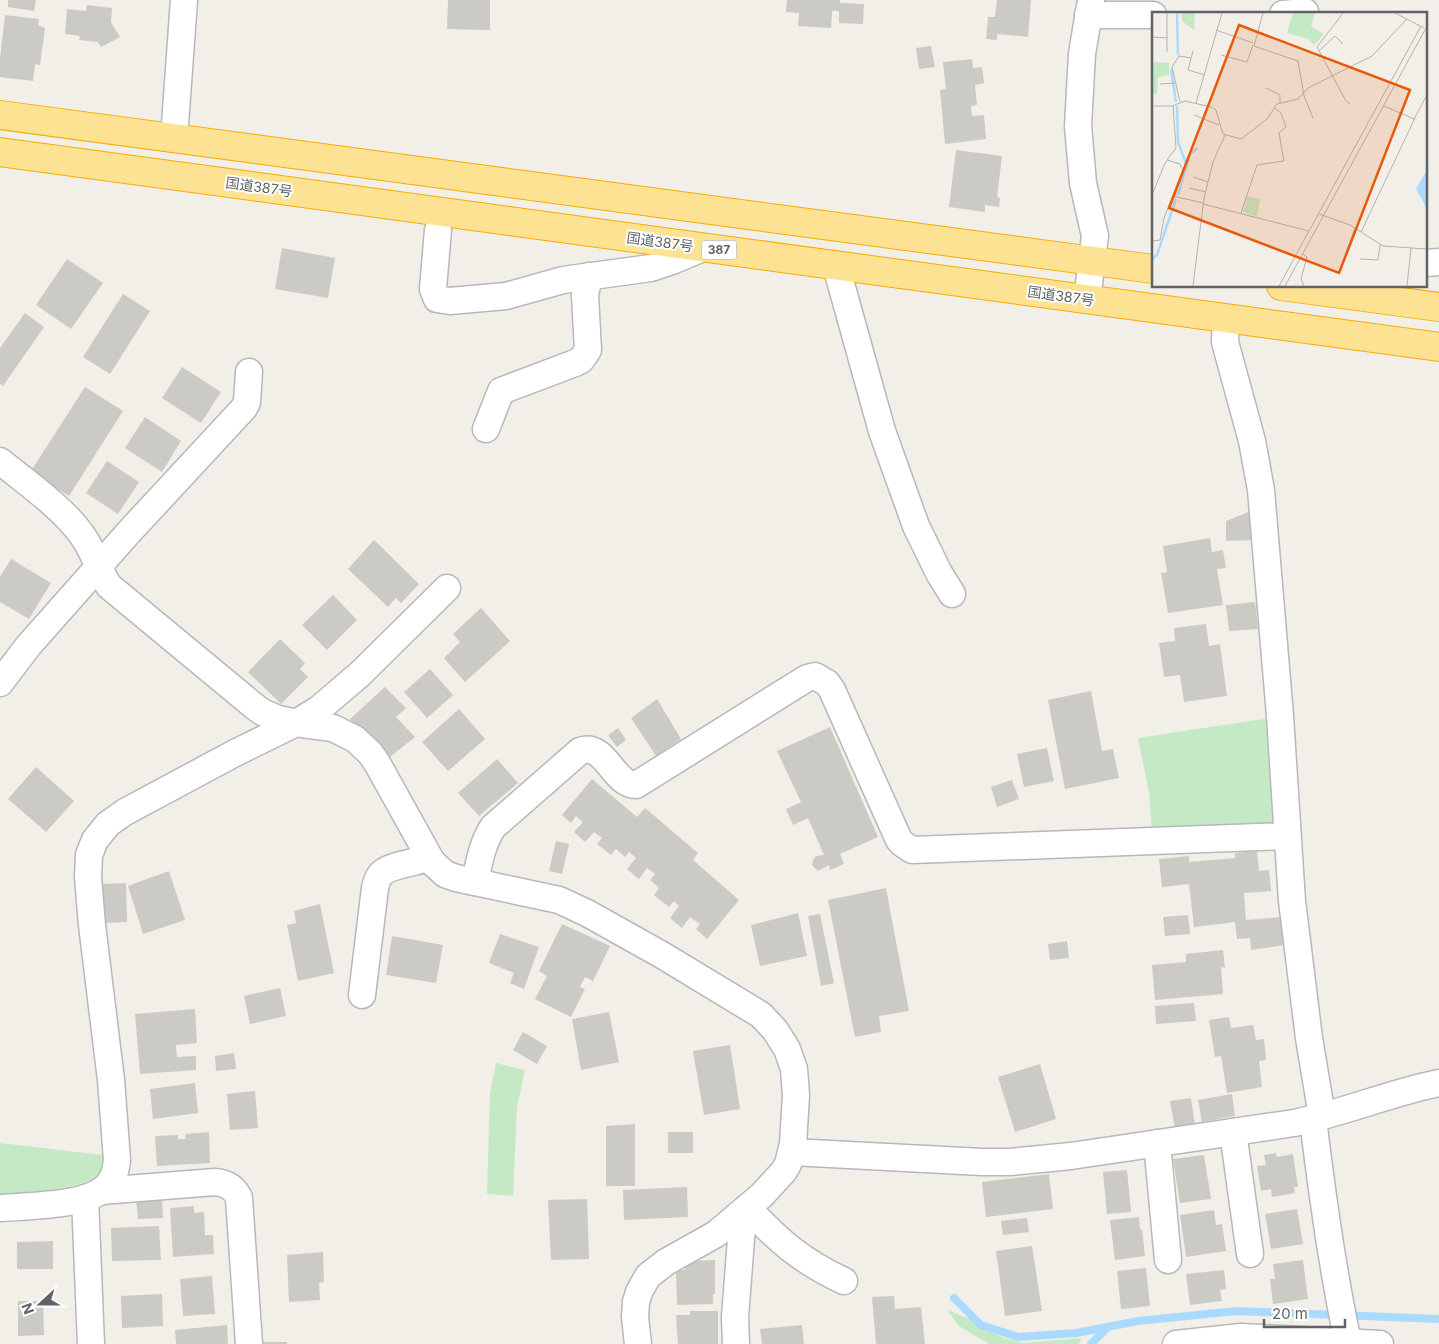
<svg xmlns="http://www.w3.org/2000/svg" width="1439" height="1344" viewBox="0 0 1439 1344" font-family="Inter,'Noto Sans JP',sans-serif">
	<rect width="100%" height="100%" fill="#f1efe8"/>
	<g fill="#c5e8c5">
		<path d="M1270 718 1272 823 1265 832 1152 835 1149 792 1138 738Z"/>
		<path d="M496 1063 525 1070 517 1107 513 1196 487 1194 490 1093Z"/>
		<path d="M0 1143 103 1155C103 1161 103 1169 99 1174 89 1189 20 1193 0 1196Z"/>
		<path d="M947 1310 972 1320 985 1329 1004 1338 1024 1343 1081 1338 1079 1344H989L959 1326Z"/>
	</g>
	<g fill="none" stroke-linecap="round" stroke-linejoin="round">
		<g stroke="#aadaff" stroke-width="8">
			<path d="M954 1298 981 1325 1018 1337 1076 1333 1138 1321 1236 1311 1439 1319"/>
			<path d="M1091 1344 1108 1327"/>
		</g>
	</g>
	<g fill="#cccac5">
		<path d="M8 0H36L34 11 8 7Z"/>
		<path d="M448 0H490V30L447 29Z"/>
		<path d="M787 0H840V3L864 4 863 24 839 23V11H832L831 28 798 26 799 13 786 12Z"/>
		<path d="M997 0H1031L1028 37 997 34V40L986 39 988 17H995Z"/>
		<path d="M87 5 112 8 111 22 120 37 101 47 98 42 79 40 80 36 65 34 67 9 86 11Z"/>
		<path d="M5 15 39 19 38 25 45 28 40 65 35 64 33 81 0 77V58Z"/>
		<path d="M931 46 935 67 919 69 916 48Z"/>
		<path d="M972 59 973 68 982 67 984 83 975 85 977 105 971 106 972 116 984 115 986 139 945 144 940 90 946 89 943 62Z"/>
		<path d="M956 150 1002 156 997 197 1000 198 999 207 985 205V212L949 207Z"/>
		<path d="M282 248 335 258 328 298 275 289Z"/>
		<path d="M67 259 103 283 71 329 36 305Z"/>
		<path d="M123 294 150 311 110 374 83 357Z"/>
		<path d="M25 313 44 327 3 386 0 384V348Z"/>
		<path d="M182 367 221 392 201 423 162 398Z"/>
		<path d="M85 387 123 411 69 496 31 471Z"/>
		<path d="M145 417 181 441 162 472 125 448Z"/>
		<path d="M107 461 139 482 118 514 86 493Z"/>
		<path d="M1251 511 1253 540 1226 541V521Z"/>
		<path d="M1210 538 1212 552 1223 550 1226 568 1217 569 1223 605 1168 613 1161 573 1167 572 1163 546Z"/>
		<path d="M374 540 419 584 401 603 396 598 388 607 348 569Z"/>
		<path d="M11 559 51 583 29 619 0 602V577Z"/>
		<path d="M333 595 357 620 327 650 302 625Z"/>
		<path d="M1255 602 1258 629 1229 631 1226 605Z"/>
		<path d="M481 608 510 641 465 682 444 658 460 642 453 634Z"/>
		<path d="M1206 624 1209 646 1220 644 1227 696 1184 702 1180 675 1164 677 1159 643 1175 641 1174 628Z"/>
		<path d="M280 639 305 663 300 669 308 677 281 704 248 672Z"/>
		<path d="M430 669 453 695 427 718 404 692Z"/>
		<path d="M385 687 406 708 396 717 415 737 386 760 350 719Z"/>
		<path d="M1091 691 1102 751 1113 749 1119 778 1065 789 1048 700Z"/>
		<path d="M657 699 681 739 656 756 631 718Z"/>
		<path d="M459 709 485 739 448 771 422 742Z"/>
		<path d="M830 727 878 837 840 854 844 864 830 870 829 865 818 871 812 865 813 860 816 856 824 855 808 818 793 825 786 809 801 802 777 751Z"/>
		<path d="M618 728 626 740 617 747 608 735Z"/>
		<path d="M1047 748 1054 781 1024 787 1017 754Z"/>
		<path d="M497 759 518 783 479 816 458 793Z"/>
		<path d="M36 767 74 801 46 832 8 799Z"/>
		<path d="M592 779 637 817 645 808 698 853 693 860 739 900 707 939 696 929 700 924 690 917 682 928 670 918 679 906 674 901 669 907 654 895 659 888 650 880 655 874 647 868 639 879 627 869 636 858 629 852 625 857 616 849 611 855 597 844 602 838 594 832 585 842 574 832 583 822 576 816 571 823 562 815Z"/>
		<path d="M1012 780 1019 799 997 807 991 787Z"/>
		<path d="M556 841 569 844 562 874 549 871Z"/>
		<path d="M1257 851 1259 871 1269 870 1271 891 1244 893 1246 920 1282 917 1285 945 1251 950 1250 938 1237 939 1235 922 1194 927 1189 884 1162 887 1159 859 1189 856V862L1235 858V853Z"/>
		<path d="M169 871 185 920 143 934 128 886Z"/>
		<path d="M126 883 127 922 104 923 103 884Z"/>
		<path d="M886 888 909 1011 879 1016 881 1032 855 1037 828 900Z"/>
		<path d="M320 904 334 973 298 981 287 925 296 923 294 911Z"/>
		<path d="M798 913 807 956 760 966 751 925Z"/>
		<path d="M820 914 834 983 821 986 808 916Z"/>
		<path d="M1188 915 1190 934 1165 936 1163 917Z"/>
		<path d="M562 924 610 946 593 981 585 977 580 987 585 989 571 1017 535 999 547 976 539 971Z"/>
		<path d="M500 934 539 947 524 989 510 983 514 973 489 963Z"/>
		<path d="M392 936 443 945 436 983 386 975Z"/>
		<path d="M1067 941 1069 958 1050 960 1048 944Z"/>
		<path d="M1223 950 1225 968 1221 967 1223 994 1155 1000 1152 965 1186 962V954Z"/>
		<path d="M280 988 286 1016 250 1024 244 996Z"/>
		<path d="M1194 1003 1196 1021 1156 1024 1155 1006Z"/>
		<path d="M195 1009 197 1043 176 1045 177 1057 196 1056V1070L140 1074 135 1014Z"/>
		<path d="M609 1012 619 1062 581 1070 572 1019Z"/>
		<path d="M1229 1017 1231 1028 1253 1025 1256 1040 1264 1039 1266 1060 1259 1061 1262 1087 1227 1093 1221 1056 1215 1057 1209 1020Z"/>
		<path d="M523 1032 547 1046 537 1064 513 1050Z"/>
		<path d="M730 1045 740 1109 704 1115 693 1051Z"/>
		<path d="M234 1053 236 1069 216 1071 215 1056Z"/>
		<path d="M1040 1064 1056 1119 1015 1132 998 1077Z"/>
		<path d="M195 1083 198 1113 153 1119 150 1089Z"/>
		<path d="M255 1091 258 1128 230 1130 227 1094Z"/>
		<path d="M1232 1094 1235 1116 1202 1122 1198 1100Z"/>
		<path d="M1191 1098 1195 1126 1175 1129 1170 1101Z"/>
		<path d="M635 1124V1186H606V1126Z"/>
		<path d="M209 1132 210 1163 157 1166 155 1136 178 1135V1139H186L185 1134Z"/>
		<rect x="668" y="1132" width="25" height="21"/>
		<path d="M1276 1153 1277 1157 1293 1154 1298 1187H1294L1295 1193 1272 1197 1271 1189 1261 1191 1257 1166 1266 1165 1264 1155Z"/>
		<path d="M1204 1155 1211 1199 1180 1203 1173 1159Z"/>
		<path d="M1127 1170 1131 1212 1107 1214 1103 1172Z"/>
		<path d="M1049 1174 1053 1209 986 1217 982 1182Z"/>
		<path d="M687 1187 688 1217 624 1220 623 1190Z"/>
		<path d="M162 1197 163 1218 138 1219 136 1198Z"/>
		<path d="M587 1199 589 1259 551 1260 548 1200Z"/>
		<path d="M194 1206V1213L204 1212 205 1235H213L214 1254 173 1257 170 1208Z"/>
		<path d="M1297 1209 1303 1244 1271 1249 1265 1214Z"/>
		<path d="M1214 1210 1216 1225 1222 1224 1226 1251 1186 1257 1180 1215Z"/>
		<path d="M1139 1217 1140 1229H1142L1145 1256 1115 1260 1110 1220Z"/>
		<path d="M1027 1218 1029 1232 1003 1235 1001 1221Z"/>
		<path d="M159 1226 161 1260 112 1261 111 1228Z"/>
		<path d="M53 1241V1269H17V1242Z"/>
		<path d="M1032 1246 1042 1311 1005 1316 996 1251Z"/>
		<path d="M323 1252 324 1282 319 1283 320 1300 289 1302 287 1255Z"/>
		<path d="M715 1260V1294H713V1304L677 1305 676 1270H685V1261Z"/>
		<path d="M1303 1260 1308 1299 1273 1304 1270 1279H1275L1273 1264Z"/>
		<path d="M1146 1268 1150 1306 1121 1309 1117 1271Z"/>
		<path d="M1224 1270 1226 1289 1220 1290 1222 1301 1190 1305 1186 1274Z"/>
		<path d="M212 1276 215 1314 183 1316 180 1279Z"/>
		<path d="M162 1294 163 1326 122 1328 121 1296Z"/>
		<path d="M894 1296 895 1309 921 1307 925 1344H876L872 1297Z"/>
		<path d="M18 1301H43L44 1335 18 1336Z"/>
		<path d="M690 1311H718V1344H678L676 1315H690Z"/>
		<path d="M227 1325 228 1344H176L175 1330Z"/>
		<path d="M802 1325 804 1344H762L760 1329Z"/>
		<path d="M263 1342H287V1344H262Z"/>
	</g>
	<g fill="none" stroke-linecap="round" stroke-linejoin="round">
		<g stroke="#b5b8bc" stroke-width="29">
			<g id="minor">
				<path d="M1283 14 1305 12"/>
				<path d="M1088 15H1153"/>
				<path d="M174 138 184 0"/>
				<path d="M438 230 433 289 437 299 450 301 506 296 563 280 651 268 672 261 703 248"/>
				<path d="M1425 263 1439 262"/>
				<path d="M836 266 882 431 916 526 939 573 952 594"/>
				<path d="M1087 299 1095 236 1083 183 1078 126 1082 54 1091 0"/>
				<path d="M1226 318 1225 342 1252 441 1261 490 1280 716 1292 901 1309 1038 1322 1116"/>
				<path d="M486 429 501 391 575 363 581 360 588 350 585 295 589 276"/>
				<path d="M0 461C26 482 63 508 82 535 94 551 98 570 109 586L254 706 262 712 278 719 302 724 333 728 355 739 370 753 377 763 432 862 445 874 456 878 559 900 587 913 662 955 761 1015 775 1030 787 1049 794 1069 796 1095 793 1144 788 1164 784 1171 762 1195 716 1234 666 1262 648 1276 639 1292 636 1302 635 1317 638 1344"/>
				<path d="M0 683 29 645 130 531 244 408 247 402 249 372"/>
				<path d="M475 882C479 863 482 844 493 827L580 751C605 741 613 785 636 785L807 678 815 676 827 683 832 690 899 840 903 844 912 850 1287 836"/>
				<path d="M362 995 375 888C376 883 378 877 382 873 391 865 417 862 429 858"/>
				<path d="M1313 1119C1322 1194 1332 1268 1348 1342"/>
				<path d="M1233 1132 1250 1254"/>
				<path d="M1157 1143 1168 1260"/>
				<path d="M792 1152 982 1162H1010L1071 1156 1294 1123C1343 1113 1390 1093 1439 1083"/>
				<path d="M101 1191 215 1182C226 1183 234 1187 239 1198L249 1344"/>
				<path d="M85 1198 91 1344"/>
				<path d="M0 1208C27 1206 85 1206 105 1188 113 1181 116 1171 117 1160L111 1080 92 925 88 877 89 855 95 840 108 824 125 812 235 753 296 723 319 709 360 674 447 588"/>
				<path d="M748 1208C778 1241 803 1262 844 1281"/>
				<path d="M736 1344 735 1317 743 1213"/>
				<path d="M1176 1344 1241 1337 1380 1344"/>
			</g>
		</g>
		<g stroke="#f9ab00" stroke-width="30">
			<g id="highway">
				<path d="M0 115 1153 269"/>
				<path d="M0 152 1439 347"/>
				<path d="M1281 286 1439 307"/>
			</g>
		</g>
		<use href="#minor" stroke="#fff" stroke-width="26"/>
		<use href="#highway" stroke="#fde293" stroke-width="28"/>
	</g>
	<g text-anchor="middle" stroke-width="4" stroke-linejoin="round" paint-order="stroke">
		<rect fill="#fff" stroke="#8f9295" stroke-width="1" x="701.5" y="240.5" width="35" height="19" rx="4"/>
		<g font-size="12" font-weight="bold" fill="#5f6368">
			<text x="719" y="254">387</text>
		</g>
		<g font-size="14" fill="#5f6368" stroke="#fff">
			<text transform="translate(259 187) rotate(8)" y="5">国道387号</text>
			<text transform="translate(660 242) rotate(8)" y="5">国道387号</text>
			<text transform="translate(1061 296) rotate(8)" y="5">国道387号</text>
		</g>
	</g>
	<g transform="translate(1152 12)">
		<rect width="275" height="275" fill="#f1efe8"/>
		<path d="M29 1H43L42 18 30 9ZM141 1H163L159 14 172 22 162 33 156 27 135 21ZM0 50 17 51V63L6 65 5 82H0ZM95 184 108 187 105 205 91 200Z" fill="#c5e8c5"/>
		<path d="M275 158V197L264 177Z" fill="#aadaff"/>
		<path fill="none" stroke="#aadaff" stroke-width="2.5" d="M25 1 26 43M19 57 24 90M25 94 26 130 35 154M26 183 38 142 46 136M0 247 5 243 24 187"/>
		<path fill="none" stroke="#b3b3b1" stroke-width="1" d="M15 1V40M111 1 102 34 146 49 152 84 161 106M191 1 165 35 194 89 198 92M243 1 272 16M64 18 101 31M0 25 15 26M41 39 36 58 53 63M167 39 183 24 191 32M69 43 95 50 101 33M8 72 23 71M114 76 128 83V91M28 90 20 55 27 44 39 46M44 91 70 1M0 94H20L33 89 59 95 64 98 71 122 89 127 115 107 125 92 146 87 156 76 220 44 255 7M232 94 262 107 275 83M42 103 67 113M41 165 56 170M37 176 54 180M0 183 13 151 24 136 21 93M21 184 51 191M51 192 157 219M89 201 105 153 132 149 127 121 134 115 129 101 122 96M167 202 198 213 231 234 275 237M209 220 263 106M0 229 8 228 12 206 31 158 28 152 15 148M151 242 155 245 149 267 152 274M193 244 203 216M208 247 226 248 228 233M41 274 52 186 61 150 73 123M127 274 269 14M133 274 274 16M255 274 259 236"/>
		<path fill="#e8590c" fill-opacity="0.15" stroke="#e8590c" stroke-width="2.5" d="M87 13 258 78 187 261 17 196Z"/>
		<rect width="275" height="275" fill="none" stroke="#5f6368" stroke-width="2.5"/>
	</g>
	<g transform="translate(40 1304) rotate(249)" stroke="#ffffff" stroke-width="4" paint-order="stroke">
	<path d="M0-4L9 19L0 12L-9 19Z" fill="#5f6368"/>
	<text y="-8" font-size="14" font-weight="bold" text-anchor="middle" fill="#5f6368">N</text>
	</g>
	<path d="M1264 1319v8h81v-8" fill="none" stroke="#5f6368" stroke-width="2.5"/>
	<text x="1272" y="1319" font-size="15" fill="#5f6368" stroke="#ffffff" stroke-width="4" paint-order="stroke">20 m</text>
</svg>
